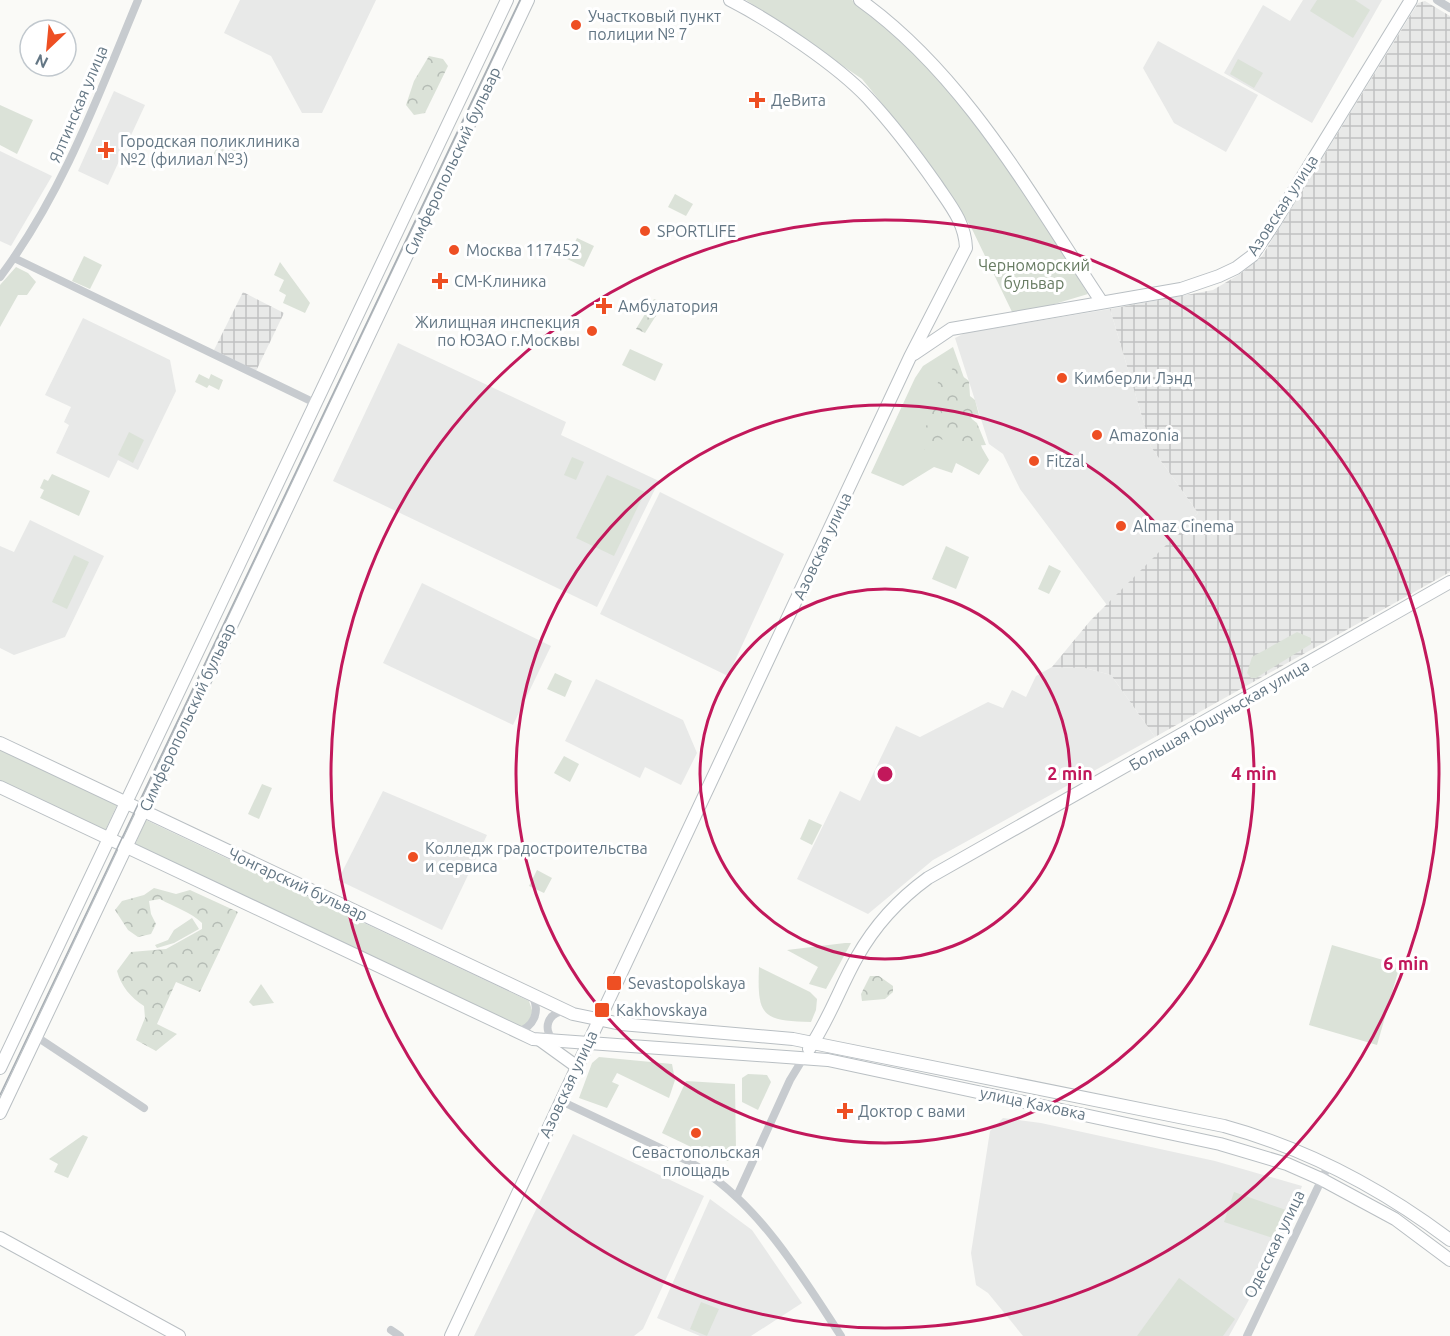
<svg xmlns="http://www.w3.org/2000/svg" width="1450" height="1336" viewBox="0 0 1450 1336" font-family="Ubuntu,sans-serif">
	<defs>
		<pattern id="industrial-grid" width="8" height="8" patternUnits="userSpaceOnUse" patternTransform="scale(1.5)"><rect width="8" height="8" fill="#e8e9e8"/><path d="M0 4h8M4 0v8" fill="none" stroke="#c0c1c2"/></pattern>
		<pattern id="forest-crowns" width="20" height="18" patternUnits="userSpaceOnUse" patternTransform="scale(1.5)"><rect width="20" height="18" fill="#dbe2d8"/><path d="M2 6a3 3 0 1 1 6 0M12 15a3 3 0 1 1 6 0" fill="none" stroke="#b5bcb5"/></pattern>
	</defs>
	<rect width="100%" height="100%" fill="#fafaf7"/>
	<g fill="#e8e9e8">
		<path d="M240 0H376L322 113H302L271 56 224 33Z"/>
		<path d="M1303 0H1382L1312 123 1224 73 1263 5 1290 21Z"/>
		<path d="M1158 41 1258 95 1226 152 1174 123 1143 68Z"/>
		<path d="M114 91 145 105 108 185 78 171Z"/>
		<path d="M0 151 52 176 11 246 0 241Z"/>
		<path d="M1110 309 1151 447 1198 513 1107 605 1020 489 1003 454 989 444 955 338 965 333Z"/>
		<path d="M83 318 170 360 176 391 138 470 118 460 109 478 56 453 69 425 64 422 71 407 45 395Z"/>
		<path d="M398 343 566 422 561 435 659 481 597 607 333 481Z"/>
		<path d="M660 492 784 554 728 676 600 614Z"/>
		<path d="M30 520 104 556 65 637 14 655 0 648V546L14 552Z"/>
		<path d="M422 583 551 646 513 725 383 663Z"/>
		<path d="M1052 667 1085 668 1111 675 1155 737 933 860 868 914 797 879 840 791 860 801 896 726 920 737 988 702 1003 708 1012 690 1026 697 1036 676Z"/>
		<path d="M596 679 683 720 697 753 681 785 645 767 640 778 565 741Z"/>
		<path d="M383 791 487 835 442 930 338 880Z"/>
		<path d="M1003 1118 1041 1123 1215 1161 1302 1186 1279 1245 1229 1336H1023L988 1293 976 1285 971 1253 990 1131Z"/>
		<path d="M573 1134 704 1196 643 1329 634 1336H474Z"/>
		<path d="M710 1199 752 1230 802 1303 751 1336H700L657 1318Z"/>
	</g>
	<g fill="url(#industrial-grid)">
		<path d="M1425 1 1450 16V572L1155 737 1111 675 1085 668 1052 667 1090 621 1198 513 1151 447 1110 309 1213 290 1240 274 1262 256 1418 3Z"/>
		<path d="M243 292 284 313 256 371 214 350Z"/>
	</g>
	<g fill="#dbe2d8">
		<path d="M746 0H852L874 15 942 81 1000 154 1088 294 1014 316 971 227 917 146 862 79Z"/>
		<path d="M1317 0H1355L1370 10 1353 38 1310 11Z"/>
		<path d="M1238 59 1263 73 1254 88 1230 74Z"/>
		<path d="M0 105 33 120 17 154 0 145Z"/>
		<path d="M222 137 247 149 238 167 213 155Z"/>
		<path d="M675 194 693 204 686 216 668 207Z"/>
		<path d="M577 238 594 246 584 267 567 259Z"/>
		<path d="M84 256 102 265 90 289 72 281Z"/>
		<path d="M280 262 310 303 305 313 283 303 286 295 279 291 284 280 274 275Z"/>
		<path d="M16 267 28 273 36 282 27 295H18L0 327V285Z"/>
		<path d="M953 347 969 392 964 397 982 448 989 460 979 475 956 463 952 473 934 467 903 486 871 473 915 378 923 366Z"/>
		<path d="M630 349 663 364 655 381 622 365Z"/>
		<path d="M199 374 209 379 211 374 223 380 219 390 209 385 207 388 195 382Z"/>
		<path d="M129 432 144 440 133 463 118 455Z"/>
		<path d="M572 457 584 462 576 480 564 475Z"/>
		<path d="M52 474 90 491 79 516 40 498 44 490 40 488 44 479 48 481Z"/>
		<path d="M607 475 645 492 614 556 576 538Z"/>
		<path d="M946 546 969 557 956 589 932 579Z"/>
		<path d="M74 555 89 562 67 609 52 602Z"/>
		<path d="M1049 565 1061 571 1049 594 1038 589Z"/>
		<path d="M1297 632 1311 638V644L1256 678H1251L1247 673 1252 657Z"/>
		<path d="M555 673 572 681 565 697 547 689Z"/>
		<path d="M0 750 117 805 104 833 0 783Z"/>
		<path d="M564 756 579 764 570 782 554 773Z"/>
		<path d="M262 784 272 788 259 819 248 814Z"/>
		<path d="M809 819 822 825 812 845 800 839Z"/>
		<path d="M146 820 529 1001 533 1013 527 1024 516 1029 134 847Z"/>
		<path d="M537 870 552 878 544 893 529 886Z"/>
		<path d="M192 918 199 929 174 943 157 948 155 945 168 940 174 930Z"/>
		<path d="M845 943H851L826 989 809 984 818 967 787 950Z"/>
		<path d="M1332 945 1400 965 1377 1045 1309 1025Z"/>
		<path d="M759 967 810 992 817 999 816 1010 811 1022C762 1021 757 1016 759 967Z"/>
		<path d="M261 984 274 1003 253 1006 249 1002Z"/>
		<path d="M599 1057 672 1064 675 1080 669 1098 617 1073 612 1082 619 1085 607 1108 579 1098 592 1063Z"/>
		<path d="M748 1074 767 1075 771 1082 758 1110 742 1102V1078Z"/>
		<path d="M686 1081 735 1084 736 1150 728 1161 718 1160 662 1133Z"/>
		<path d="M83 1135 88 1137 68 1178 54 1172 58 1164 49 1159Z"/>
		<path d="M1234 1192 1289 1211 1279 1240 1224 1222Z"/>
		<path d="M1179 1278 1235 1319 1223 1336H1137Z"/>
		<path d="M701 1302 719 1309 707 1336 690 1329Z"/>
	</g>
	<g fill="url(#forest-crowns)">
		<path d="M429 56 443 59 448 66 425 113 414 115 406 105 414 81Z"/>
		<path d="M654 299 664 303 645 333 636 329Z"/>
		<path d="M954 365 960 366 961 375 969 381 970 396 975 400 979 415 963 412 956 415 946 410 940 414 939 421 943 422 952 417 963 419 968 416 977 423 986 445 956 447 939 438 925 450 916 442 915 435C918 431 923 430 926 426 931 422 938 387 938 381L950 374Z"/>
		<path d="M154 888 176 894 190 890 238 912 200 992 176 982 157 1024 177 1034 156 1051 136 1040 145 1018 144 1006C131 998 121 986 117 971L131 952 166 949 202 929V923C191 912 174 907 160 899L149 901 151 914 156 924 151 934 138 937 128 930 115 910 122 901 144 895Z"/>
		<path d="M870 976H879L893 986V992L885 999 862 1001 861 994Z"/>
	</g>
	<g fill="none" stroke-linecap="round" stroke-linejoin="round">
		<g stroke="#b9bfc3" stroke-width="14">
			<g id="secondary">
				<path d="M860 0C965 75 1031 196 1101 301"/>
				<path d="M914 354 951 329 1181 289 1219 276 1236 268 1252 256 1271 228 1411 0"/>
				<path d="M0 743 573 1014 621 1024 793 1039 1224 1126C1308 1149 1381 1188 1450 1240"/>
				<path d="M0 787 533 1039 828 1060 1220 1144 1287 1164 1321 1179 1395 1219 1450 1260"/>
				<path d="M540 1040 576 1066"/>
				<path d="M809 1049C829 1020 840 987 857 957 875 925 899 899 928 878L1450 582"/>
				<path d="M0 1068 507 0"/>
				<path d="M0 1113 528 0"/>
				<path d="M0 1238 179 1336"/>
				<path d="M451 1336 910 357 966 248C965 222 950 205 936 184 915 154 893 125 868 98 837 65 771 21 730 0"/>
			</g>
		</g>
		<g stroke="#c7cbcf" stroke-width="8">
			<path d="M1437 0 1450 8"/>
			<path d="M14 258 315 403"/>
			<path d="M0 277C63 193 98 96 138 0"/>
			<path d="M517 1032C534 1027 540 1012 533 997"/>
			<path d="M37 1037 144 1108"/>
			<path d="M555 1042C541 1029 548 1011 567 1011"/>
			<path d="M561 1101 688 1161C756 1199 800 1273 841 1336"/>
			<path d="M737 1196 790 1080 804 1057"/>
			<path d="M391 1330 400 1336"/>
			<path d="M1247 1336 1329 1164"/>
		</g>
		<use href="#secondary" stroke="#fff" stroke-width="12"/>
		<path stroke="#a7aeb4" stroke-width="1.5" d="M0 1095 520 0"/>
	</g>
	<g fill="none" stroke="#c2185b" stroke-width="3">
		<circle cx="885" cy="774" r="185"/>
		<circle cx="885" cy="774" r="369"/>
		<circle cx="885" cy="774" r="554"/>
	</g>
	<g fill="#ee4f23" stroke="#fff" stroke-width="2">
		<circle cx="576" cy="25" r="6"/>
		<path d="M754 91h6v6h6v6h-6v6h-6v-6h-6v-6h6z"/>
		<path d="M103 141h6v6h6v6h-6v6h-6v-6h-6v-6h6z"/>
		<circle cx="645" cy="231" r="6"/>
		<circle cx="454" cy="250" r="6"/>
		<path d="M437 272h6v6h6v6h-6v6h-6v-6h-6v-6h6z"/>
		<path d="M601 297h6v6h6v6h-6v6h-6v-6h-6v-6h6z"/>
		<circle cx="592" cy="331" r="6"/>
		<circle cx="1062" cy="378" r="6"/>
		<circle cx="1097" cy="435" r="6"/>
		<circle cx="1034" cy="461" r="6"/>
		<circle cx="1121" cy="526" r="6"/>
		<circle cx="413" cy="857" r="6"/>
		<rect x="606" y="975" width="16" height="16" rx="3"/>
		<rect x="594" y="1002" width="16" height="16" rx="3"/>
		<path d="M842 1102h6v6h6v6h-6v6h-6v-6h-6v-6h6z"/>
		<circle cx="696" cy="1133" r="6"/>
	</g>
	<g text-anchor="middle" stroke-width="6" stroke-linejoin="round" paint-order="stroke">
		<g font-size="16" fill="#637684" stroke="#fff" text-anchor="start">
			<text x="588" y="22">Участковый пункт<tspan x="588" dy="18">полиции № 7</tspan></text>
			<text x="771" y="106">ДеВита</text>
			<text x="120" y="147">Городская поликлиника<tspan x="120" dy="18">№2 (филиал №3)</tspan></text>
			<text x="657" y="237">SPORTLIFE</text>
			<text x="466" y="256">Москва 117452</text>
			<text x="454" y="287">СМ-Клиника</text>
			<text x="618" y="312">Амбулатория</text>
			<text x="580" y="328" text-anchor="end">Жилищная инспекция<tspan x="580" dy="18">по ЮЗАО г.Москвы</tspan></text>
			<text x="1074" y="384">Кимберли Лэнд</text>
			<text x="1109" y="441">Amazonia</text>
			<text x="1046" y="467">Fitzal</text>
			<text x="1133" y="532">Almaz Cinema</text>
			<text x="425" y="854">Колледж градостроительства<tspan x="425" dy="18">и сервиса</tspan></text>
			<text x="628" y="989">Sevastopolskaya</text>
			<text x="616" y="1016">Kakhovskaya</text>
			<text x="858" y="1117">Доктор с вами</text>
			<text x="696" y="1158" text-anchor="middle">Севастопольская<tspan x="696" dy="18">площадь</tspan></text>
		</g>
		<g font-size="16" fill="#637684" stroke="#fff">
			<text transform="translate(78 104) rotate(-67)" y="6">Ялтинская улица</text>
			<text transform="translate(452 161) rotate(-65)" y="6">Симферопольский бульвар</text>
			<text transform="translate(1282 205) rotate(-57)" y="6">Азовская улица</text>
			<text transform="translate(822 546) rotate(-65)" y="6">Азовская улица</text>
			<text transform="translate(1219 715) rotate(-30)" y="6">Большая Юшуньская улица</text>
			<text transform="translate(187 717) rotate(-65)" y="6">Симферопольский бульвар</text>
			<text transform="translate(298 884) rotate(25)" y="6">Чонгарский бульвар</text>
			<text transform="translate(568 1084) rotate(-65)" y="6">Азовская улица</text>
			<text transform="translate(1033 1103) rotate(12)" y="6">улица Каховка</text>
			<text transform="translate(1274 1244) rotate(-64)" y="6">Одесская улица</text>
		</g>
		<g font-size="16" fill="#677b62" stroke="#fff">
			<text x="1034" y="271">Черноморский<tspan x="1034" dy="18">бульвар</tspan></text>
		</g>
	</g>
	<circle cx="885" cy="774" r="9" fill="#c2185b" stroke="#fff" stroke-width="3"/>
	<g font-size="18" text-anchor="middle" font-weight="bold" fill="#c2185b" stroke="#fff" stroke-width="6" stroke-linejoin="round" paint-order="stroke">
		<text x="1070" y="780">2 min</text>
		<text x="1254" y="780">4 min</text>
		<text x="1406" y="970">6 min</text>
	</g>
	<g transform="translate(48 48) rotate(206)"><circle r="28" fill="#ffffff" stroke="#c1c8ce" stroke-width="1.5"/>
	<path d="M0-4.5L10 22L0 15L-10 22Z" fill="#ee4f23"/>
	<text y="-9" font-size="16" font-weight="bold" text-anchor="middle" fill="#637684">N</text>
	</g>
</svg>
